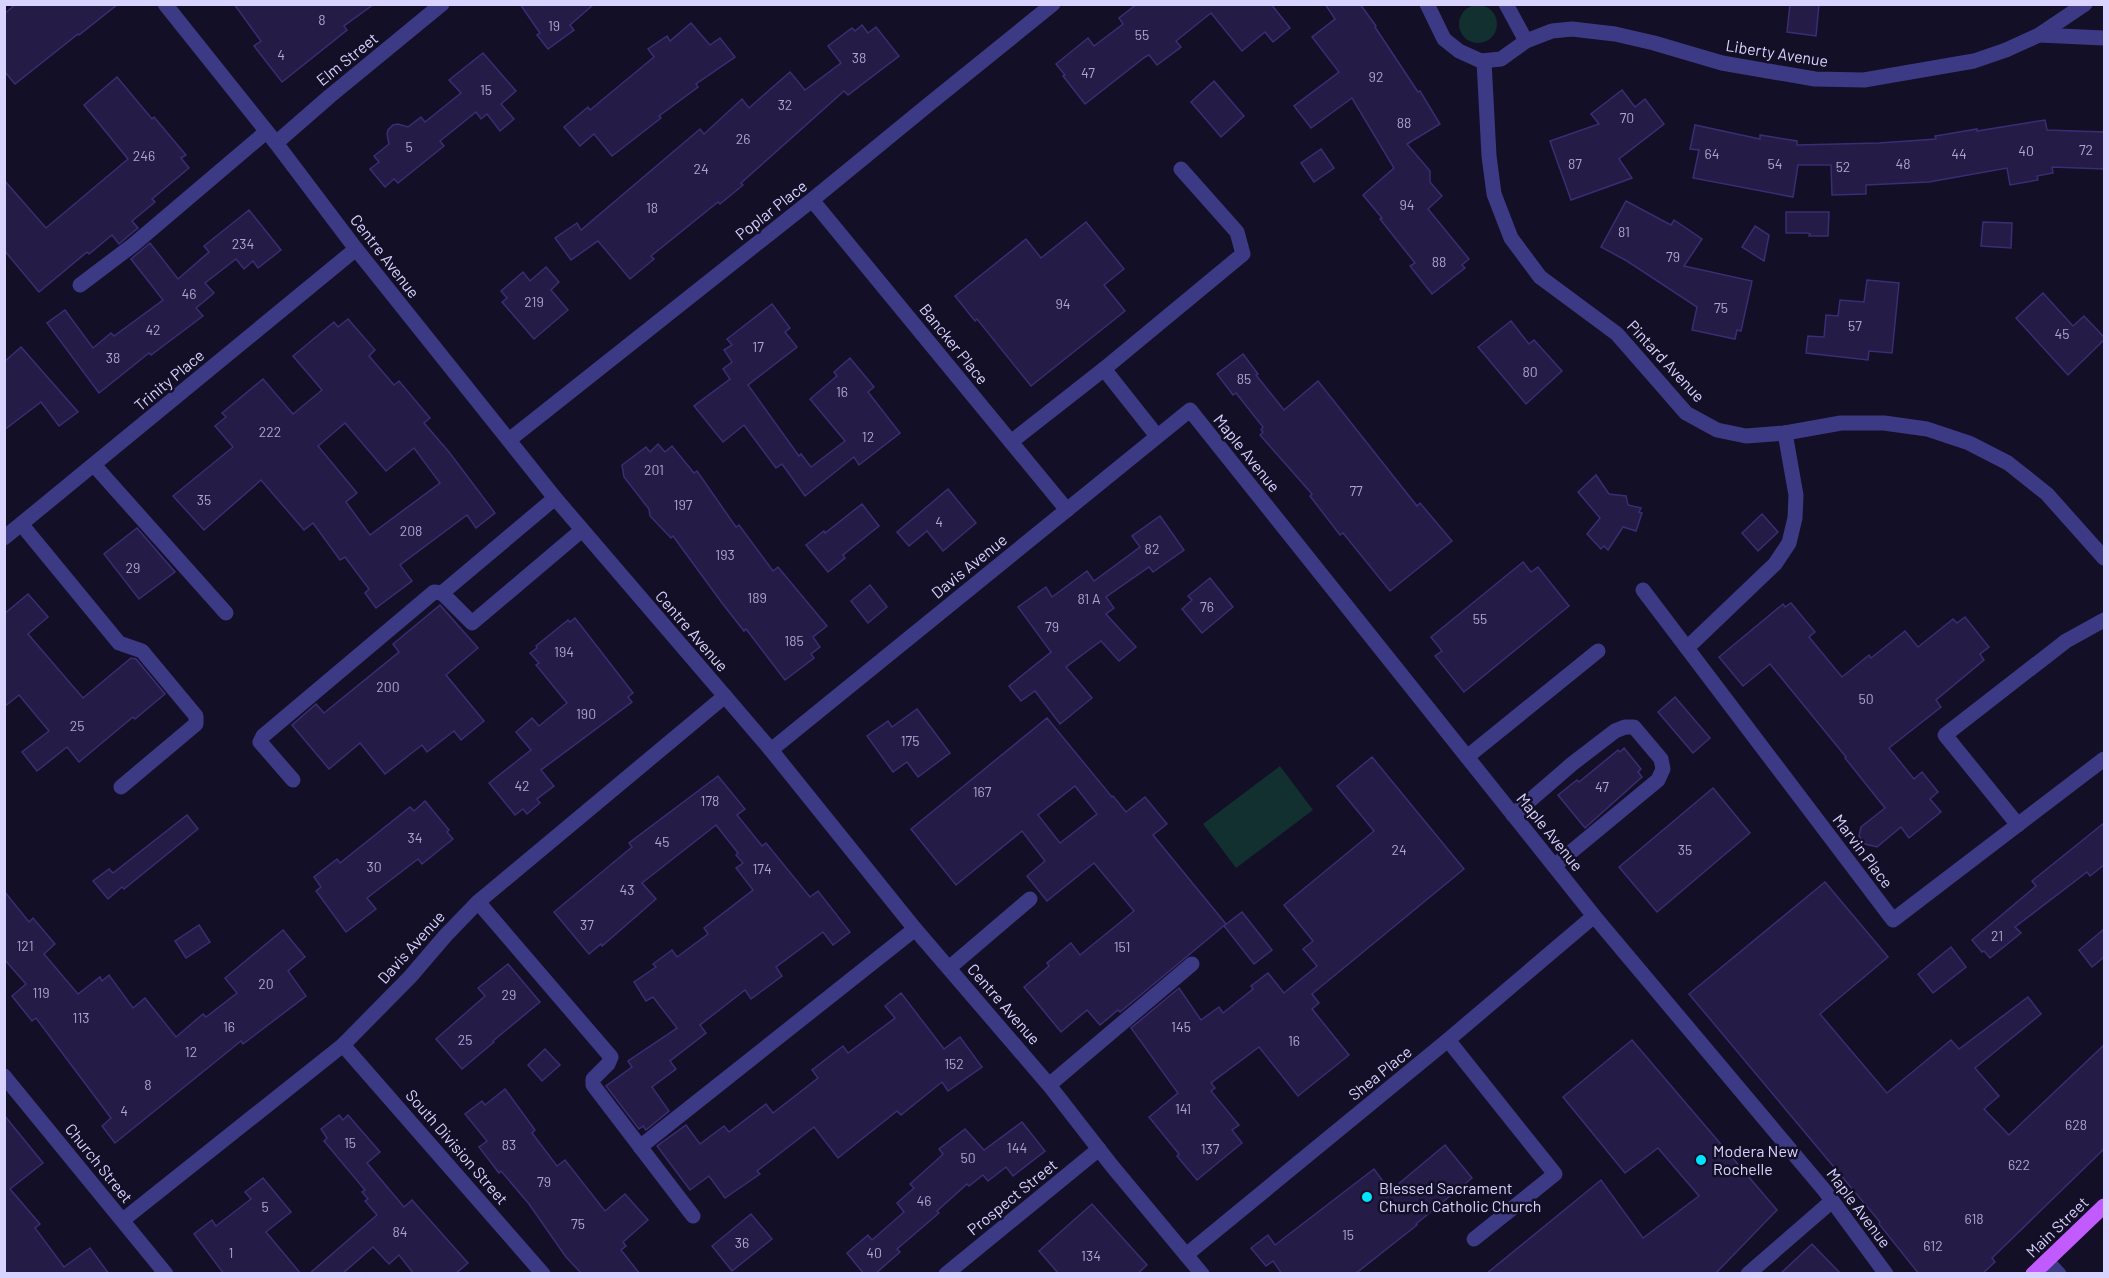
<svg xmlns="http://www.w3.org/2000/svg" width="2109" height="1278" viewBox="0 0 2109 1278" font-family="Barlow,sans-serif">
	<rect width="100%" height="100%" fill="#130f26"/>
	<g fill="#12302f">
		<circle cx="1478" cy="24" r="19"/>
		<path d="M1280 766 1313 810 1236 868 1203 824Z"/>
	</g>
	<g fill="#241b47" stroke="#3b2d73" stroke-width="1.5" fill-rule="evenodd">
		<path d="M16 4H118L79 35 78 34 15 84 4 71V14Z"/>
		<path d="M234 4H374L344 26 347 30 282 82 254 46 261 41Z"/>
		<path d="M520 4H594L570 25 574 30 548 49 537 35 540 33Z"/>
		<path d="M1137 4H1271L1290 28 1273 42 1265 32 1242 51 1211 13 1176 41 1181 47 1157 65 1149 55 1145 57 1085 104 1063 76 1065 75 1056 64 1088 38 1094 46 1123 24 1119 18Z"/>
		<path d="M1325 4H1360L1376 26 1375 27 1418 92 1420 91 1440 124 1407 144 1430 171V182L1442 196 1428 209 1469 259 1462 265 1465 268 1432 294 1410 266 1415 263 1380 219 1382 218 1363 195 1394 168 1352 98 1311 128 1294 106 1339 72 1312 37 1335 19Z"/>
		<path d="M1790 4H1819L1816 36 1787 32Z"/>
		<path d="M691 23 710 45 720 38 735 57 696 84 698 87 659 116 661 118 612 156 594 134 580 146 564 127 588 107 590 110 654 57 648 49 667 36 670 41Z"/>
		<path d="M862 25 868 33 876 27 899 56 848 95 844 91 741 183 743 185 720 204 718 202 651 256 654 259 630 279 598 241 571 260 555 238 577 223 581 230 700 129 704 134 742 99 749 108 790 72 805 90 841 63 828 46 852 28 855 31Z"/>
		<path d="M483 53 516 91 501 104 514 119 500 131 487 114 481 119 476 112 440 141 444 146 398 183 394 179 385 187 370 169 379 162 374 156 389 144 387 134 388 130 393 125 398 124 408 127 421 117 425 122 461 93 449 80Z"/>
		<path d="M117 77 152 119 154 117 186 155 181 158 189 168 152 199 155 202 132 221 138 228 127 237 119 244 112 235 89 254 87 252 39 292 4 250V180L46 228 128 159 84 105Z"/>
		<path d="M1214 81 1244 116 1221 137 1191 102Z"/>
		<path d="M1622 90 1635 107 1645 99 1664 124 1619 159 1632 178 1571 200 1550 141 1599 124 1591 114Z"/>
		<path d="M2045 120 2047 130 2104 132V169L2052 167 2053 173 2037 176 2038 180 2010 185 2007 168 1929 182 1866 185V194L1832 195 1831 165H1798L1793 197 1693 178 1699 150 1690 149 1695 125 1760 139V135L1797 141V145L1879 143 1936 139 1935 136 1977 129V131Z"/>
		<path d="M1321 149 1334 168 1314 182 1301 163Z"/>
		<path d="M1626 201 1671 225 1674 220 1702 239 1684 266 1752 281 1741 331 1737 330 1735 339 1692 330 1697 307 1627 261 1601 247Z"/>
		<path d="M249 210 281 250 258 268 253 261 244 269 236 259 205 283 214 293 196 308 203 316 151 355 149 353 99 393 47 323 65 310 93 348 111 333 114 336 163 300 131 259 150 243 178 279 209 252 204 246Z"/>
		<path d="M1786 212H1829L1828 236H1809L1810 234 1807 233H1786Z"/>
		<path d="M1086 222 1124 269 1104 285 1125 311 1031 386 977 319 975 321 955 296 1026 239 1041 258Z"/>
		<path d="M1983 222 2012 223 2011 248 1981 246Z"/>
		<path d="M1755 226 1769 235 1764 261 1742 247Z"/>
		<path d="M546 267 559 282 551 290 568 310 534 339 502 302 507 298 501 291 523 272 530 281Z"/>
		<path d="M1867 280 1899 283 1892 353 1869 351 1868 360 1806 353 1808 336 1824 337 1826 315 1838 316 1840 300 1864 302Z"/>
		<path d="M2043 293 2073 326 2084 316 2104 337V340L2068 375 2016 318Z"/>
		<path d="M772 304 790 328 785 332 797 347 748 385 799 456 801 454 811 467 845 441 810 399 837 376 834 372 850 358 874 387 868 392 900 433 859 465 854 457 805 496 782 464 776 468 744 425 723 442 694 406 730 379 723 369 732 362 724 350 732 345 727 339Z"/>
		<path d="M348 319 375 350 369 356 394 385 399 381 430 418 424 423 449 452 495 513 476 528 467 515 400 565 412 581 376 608 365 593 369 589 345 557 340 560 313 523 304 530 261 480 204 530 173 496 233 447 215 426 226 417 222 413 263 379 293 414 322 390 293 356 334 322 338 327ZM345 423 386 471 414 448 440 483 370 535 346 502 357 493 318 446Z"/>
		<path d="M1511 321 1529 344 1534 340 1562 371 1526 404 1478 347Z"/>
		<path d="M21 347 78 412 59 426 41 402 4 430V362Z"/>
		<path d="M1243 354 1258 374 1256 375 1284 410 1318 381 1417 506 1420 503 1452 541 1390 591 1343 533 1340 535 1310 496 1312 494 1260 435 1263 432 1261 430 1263 427 1236 393 1233 395 1217 374Z"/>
		<path d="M658 444 665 452 672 446 694 473 697 471 736 527 739 525 773 571 778 567 827 626 813 637 820 647 811 654 814 658 785 680 746 629 744 631 722 603 673 536 671 538 650 516 649 509 624 477 622 465 646 447 650 452Z"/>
		<path d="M1596 475 1609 494 1626 496 1628 505 1641 508 1639 512 1642 513 1636 531 1623 527 1608 550 1604 546 1601 549 1587 534 1600 518 1578 492Z"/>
		<path d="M948 489 976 523 943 551 927 531 909 546 897 532Z"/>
		<path d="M862 504 879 526 843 555 845 558 828 572 806 545 824 531 825 533Z"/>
		<path d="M1762 514 1778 532 1758 551 1742 533Z"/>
		<path d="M1160 516 1184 550 1153 572 1149 567 1106 597 1114 608 1106 614 1136 647 1119 661 1101 641 1066 667 1092 698 1060 724 1035 691 1021 701 1009 686 1051 652 1018 607 1046 587 1052 597 1087 571 1094 581 1140 547 1132 536Z"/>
		<path d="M137 528 175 572 139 599 104 554Z"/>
		<path d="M1523 562 1531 572 1538 567 1569 606 1464 692 1435 656 1442 651 1431 637Z"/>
		<path d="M1210 578 1233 607 1202 633 1182 609 1192 600 1188 596Z"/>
		<path d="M870 585 887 607 868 623 851 601Z"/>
		<path d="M28 594 48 617 28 634 83 698 131 658 136 659 165 694 135 719 133 717 79 762 67 747 37 771 22 752 49 731 19 695 4 707V614Z"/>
		<path d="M1791 603 1815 632 1809 637 1842 677 1869 655 1871 658 1905 631 1918 647 1953 619 1957 623 1965 617 1989 647 1980 654 1984 660 1936 700 1941 707 1889 748 1914 779 1922 772 1938 792 1930 799 1941 812 1909 838 1901 827 1877 847 1865 844 1859 836 1861 827 1885 808 1845 758 1846 757 1770 664 1743 686 1719 657 1783 604 1785 607Z"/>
		<path d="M440 605 478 648 446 675 484 721 461 740 454 731 427 752 422 745 385 774 360 743 329 769 292 725 316 704 324 713 399 652 393 644Z"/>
		<path d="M575 618 633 693 628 697 632 702 541 770 554 786 537 799 540 803 527 814 523 809 515 815 489 783 531 750 516 732 532 718 539 726 567 703 536 665 539 663 530 653 537 648 536 646 568 620 570 622Z"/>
		<path d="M1675 697 1710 738 1693 753 1658 712Z"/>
		<path d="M917 709 950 753 918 777 907 762 893 772 867 736 888 721 892 727Z"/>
		<path d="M1047 718 1112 797 1113 796 1126 812 1145 797 1167 824 1153 835 1226 924 1120 1012 1118 1010 1100 1025 1087 1010 1061 1032 1024 987 1049 966 1047 963 1071 943 1080 955 1134 911 1094 863 1047 901 1027 876 1045 861 1022 831 956 885 911 829ZM1075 786 1097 814 1060 843 1038 815Z"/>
		<path d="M1624 748 1641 769 1638 772 1642 777 1585 828 1558 795 1577 780 1579 782 1618 750 1620 752Z"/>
		<path d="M1372 757 1464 869 1312 994 1319 1003 1312 1009 1349 1055 1298 1096 1259 1047 1211 1083 1215 1088 1211 1091 1239 1125 1232 1130 1242 1143 1197 1180 1177 1156 1179 1154 1149 1117 1178 1093 1131 1028 1179 988 1201 1020 1219 1007 1223 1013 1253 989 1251 986 1268 973 1284 993 1317 966 1303 949 1313 941 1284 905 1374 831 1337 786Z"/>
		<path d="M718 776 745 809 737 815 762 846 766 843 810 897 818 891 850 932 833 945 823 932 776 967 782 976 751 999 745 990 700 1025 706 1033 670 1061 676 1069 652 1087 669 1111 646 1130 643 1126 639 1129 606 1086 632 1067 628 1061 677 1028 653 997 646 1001 634 982 656 967 653 964 672 950 677 957 708 934 704 928 753 890 736 868 743 863 736 855 738 853 716 825 642 883 656 899 602 946 601 944 589 954 554 912 632 847 629 843Z"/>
		<path d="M1713 788 1750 833 1657 912 1619 867Z"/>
		<path d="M425 801 449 830 447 832 453 839 422 864 418 859 367 898 376 909 346 932 316 891 321 887 314 877 337 859 340 863 410 807 414 811Z"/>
		<path d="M187 815 198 829 124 889 122 887 108 899 93 881 109 869 113 873Z"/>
		<path d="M2104 823V865L2090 876 2087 872 2015 927 2021 933 1990 958 1984 951 1982 952 1972 940 2036 886 2032 881Z"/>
		<path d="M1825 882 1888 957 1820 1014 1887 1093 1951 1040 1959 1049 2028 997 2041 1014 1975 1068 1999 1096 1984 1109 2009 1135 2104 1045V1149L1992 1258 1995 1262 1982 1274H1919L1879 1224 1880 1222 1689 994Z"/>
		<path d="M4 891 29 922 33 918 55 944 44 954 78 994 100 977 102 981 109 975 133 1008 145 998 176 1037 203 1014 206 1017 237 993 225 978 283 930 305 957 288 971 306 996 243 1044 241 1041 115 1143 102 1126 111 1118 36 1018 32 1021 12 996 26 984 4 959Z"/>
		<path d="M1242 912 1272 950 1254 964 1224 926Z"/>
		<path d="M199 925 210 942 186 958 175 941Z"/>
		<path d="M2104 929V957L2092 967 2079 950Z"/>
		<path d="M1951 947 1966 967 1933 993 1918 974Z"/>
		<path d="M508 964 540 1002 493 1041 494 1042 462 1069 436 1039 485 996 478 988Z"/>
		<path d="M901 993 944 1049 960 1037 982 1067 948 1091 942 1082 901 1115 897 1111 838 1158 814 1127 757 1171 760 1174 725 1198 709 1176 690 1190 657 1146 686 1125 700 1144 724 1126 729 1132 766 1104 773 1113 818 1078 812 1070 843 1046 848 1053 895 1018 885 1006Z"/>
		<path d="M1632 1040 1777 1210 1715 1274H1486L1601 1180 1643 1238 1699 1196 1658 1148 1625 1173 1563 1097Z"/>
		<path d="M545 1049 560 1065 542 1081 528 1065Z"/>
		<path d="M505 1089 535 1130 532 1133 557 1166 565 1160 605 1211 625 1194 648 1220 623 1242 626 1246 621 1250 640 1274H582L566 1257 529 1204 501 1171 499 1173 479 1147 487 1141 465 1114 482 1101 485 1105Z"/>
		<path d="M4 1115 43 1163 10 1189 40 1224 35 1228 64 1267 90 1248 109 1274H4Z"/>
		<path d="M339 1115 343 1120 348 1115 380 1152 367 1163 404 1207 412 1200 468 1263 455 1274H414L399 1255 389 1264 373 1247 342 1274H309L377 1215 365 1201 368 1199 362 1192 365 1190 324 1141 327 1138 321 1129Z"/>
		<path d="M1022 1122 1045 1151 1013 1176 1006 1167 988 1181 983 1175 969 1186 967 1184 937 1211 939 1213 897 1249 900 1252 875 1274H864L847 1253 868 1235 872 1240 904 1212 897 1203 914 1188 910 1184 939 1158 943 1154 939 1149 965 1129 984 1150Z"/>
		<path d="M1445 1145 1472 1178 1416 1224 1417 1225 1355 1274H1282L1273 1261 1266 1266 1251 1248 1268 1235 1275 1245 1374 1169 1390 1191Z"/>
		<path d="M263 1178 291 1212 266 1232 301 1274H224L194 1234 212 1220 216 1226 251 1199 245 1192Z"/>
		<path d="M1092 1204 1147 1265 1137 1274H1059L1039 1251Z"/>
		<path d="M751 1214 772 1239 732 1271 712 1246Z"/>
		<path d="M1812 1244 1841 1274H1780Z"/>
	</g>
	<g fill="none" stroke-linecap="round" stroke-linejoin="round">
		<g stroke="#3d3a85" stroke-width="15">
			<path d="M165 4 276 143 356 249 555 498 771 750 915 929 1049 1085 1112 1166 1202 1274"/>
			<path d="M1427 4 1444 39 1459 51 1481 61 1501 59 1526 41 1552 31 1572 29 1615 34 1654 43 1722 63 1774 72 1815 79 1864 80 1974 61 2006 50 2039 35 2085 4"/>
			<path d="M1506 4 1526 41"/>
			<path d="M2039 35 2104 38"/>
			<path d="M1484 61 1489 156 1494 194 1511 238 1540 277 1617 334 1686 413 1717 430 1746 436 1785 433 1841 423H1884L1927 429 1969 443 2008 463 2047 494 2104 558"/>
			<path d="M276 143 330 96 442 4"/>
			<path d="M812 200 1067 510"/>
			<path d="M80 285 133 245 266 132"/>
			<path d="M1104 369 1157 436"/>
			<path d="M509 440 812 200 928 105 1053 4"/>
			<path d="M1011 442 1104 369 1243 254 1237 232 1181 169"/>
			<path d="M94 465 226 613"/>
			<path d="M555 498 442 593 472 623 582 530"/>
			<path d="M22 525 119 643 142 651 196 716V724L121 787"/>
			<path d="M4 538 356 249"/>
			<path d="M1643 590 1893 920 2104 759"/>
			<path d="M1687 648 1775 564 1789 543 1795 518 1796 495 1785 433"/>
			<path d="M771 750 1190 410 1594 916 1825 1191 1886 1274"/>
			<path d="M1467 757 1598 651"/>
			<path d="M293 780 260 742 263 736 434 592 442 593"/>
			<path d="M1513 815 1572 764 1615 731 1625 727H1634L1661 759 1663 769 1658 780 1554 866"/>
			<path d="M2018 825 1945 735 2066 641 2104 620"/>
			<path d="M478 902 611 1057 608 1064 593 1079V1085L693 1216"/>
			<path d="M949 968 1030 899"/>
			<path d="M1448 1040 1555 1174 1474 1239"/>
			<path d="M343 1045 543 1274"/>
			<path d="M4 1076 166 1274"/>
			<path d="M1049 1085 1192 964"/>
			<path d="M640 1147 915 929"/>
			<path d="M123 1220 343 1045 410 977 446 935 478 902 725 696"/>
			<path d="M1186 1255 1448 1040 1594 916"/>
			<path d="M2047 1261 2059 1274"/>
			<path d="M946 1274 1099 1149"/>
			<path d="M1748 1274 1832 1201"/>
		</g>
		<path stroke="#c25bff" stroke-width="15" d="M2033 1274 2104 1206"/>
	</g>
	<g fill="#00e5ff" stroke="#130f26" stroke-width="2">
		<circle cx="1701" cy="1160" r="6"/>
		<circle cx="1367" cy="1197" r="6"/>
	</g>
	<g text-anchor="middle" stroke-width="5" stroke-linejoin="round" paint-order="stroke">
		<g font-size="14" fill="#aca6d1">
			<text x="322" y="25">8</text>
			<text x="554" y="31">19</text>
			<text x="1142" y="40">55</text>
			<text x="281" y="60">4</text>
			<text x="859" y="63">38</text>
			<text x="1088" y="78">47</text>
			<text x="1376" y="82">92</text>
			<text x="486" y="95">15</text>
			<text x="785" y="110">32</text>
			<text x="1627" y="123">70</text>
			<text x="1404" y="128">88</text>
			<text x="743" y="144">26</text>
			<text x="409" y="152">5</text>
			<text x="2086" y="155">72</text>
			<text x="2026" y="156">40</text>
			<text x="1712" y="159">64</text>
			<text x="1959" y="159">44</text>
			<text x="144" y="161">246</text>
			<text x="1575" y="169">87</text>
			<text x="1775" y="169">54</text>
			<text x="1903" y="169">48</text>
			<text x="1843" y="172">52</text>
			<text x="701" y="174">24</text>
			<text x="1407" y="210">94</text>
			<text x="652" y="213">18</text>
			<text x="1624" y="237">81</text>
			<text x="243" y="249">234</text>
			<text x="1673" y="262">79</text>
			<text x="1439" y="267">88</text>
			<text x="189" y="299">46</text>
			<text x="534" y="307">219</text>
			<text x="1063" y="309">94</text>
			<text x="1721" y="313">75</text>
			<text x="1855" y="331">57</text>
			<text x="153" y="335">42</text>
			<text x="2062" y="339">45</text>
			<text x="758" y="352">17</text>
			<text x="113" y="363">38</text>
			<text x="1530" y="377">80</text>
			<text x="1244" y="384">85</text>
			<text x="842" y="397">16</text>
			<text x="270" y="437">222</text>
			<text x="868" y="442">12</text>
			<text x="654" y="475">201</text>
			<text x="1356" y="496">77</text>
			<text x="204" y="505">35</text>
			<text x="683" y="510">197</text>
			<text x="939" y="527">4</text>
			<text x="411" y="536">208</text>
			<text x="1152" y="554">82</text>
			<text x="725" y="560">193</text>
			<text x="133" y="573">29</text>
			<text x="757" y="603">189</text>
			<text x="1089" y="604">81 A</text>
			<text x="1207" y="612">76</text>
			<text x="1480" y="624">55</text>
			<text x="1052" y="632">79</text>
			<text x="794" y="646">185</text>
			<text x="564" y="657">194</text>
			<text x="388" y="692">200</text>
			<text x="1866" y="704">50</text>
			<text x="586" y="719">190</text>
			<text x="77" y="731">25</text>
			<text x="910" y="746">175</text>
			<text x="522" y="791">42</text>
			<text x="1602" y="792">47</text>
			<text x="982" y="797">167</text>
			<text x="710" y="806">178</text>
			<text x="415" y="843">34</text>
			<text x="662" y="847">45</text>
			<text x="1399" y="855">24</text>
			<text x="1685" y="855">35</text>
			<text x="374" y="872">30</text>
			<text x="762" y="874">174</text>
			<text x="627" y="895">43</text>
			<text x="587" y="930">37</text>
			<text x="1997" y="941">21</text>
			<text x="25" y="951">121</text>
			<text x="1122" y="952">151</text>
			<text x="266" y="989">20</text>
			<text x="41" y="998">119</text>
			<text x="509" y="1000">29</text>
			<text x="81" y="1023">113</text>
			<text x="229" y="1032">16</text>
			<text x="1181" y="1032">145</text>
			<text x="465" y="1045">25</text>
			<text x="1294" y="1046">16</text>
			<text x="191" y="1057">12</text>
			<text x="954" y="1069">152</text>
			<text x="148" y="1090">8</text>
			<text x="1183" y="1114">141</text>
			<text x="124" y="1116">4</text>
			<text x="2076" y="1130">628</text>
			<text x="350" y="1148">15</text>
			<text x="509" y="1150">83</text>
			<text x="1017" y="1153">144</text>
			<text x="1210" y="1154">137</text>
			<text x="968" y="1163">50</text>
			<text x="2019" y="1170">622</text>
			<text x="544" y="1187">79</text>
			<text x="924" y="1206">46</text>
			<text x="265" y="1212">5</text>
			<text x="1974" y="1224">618</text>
			<text x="578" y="1229">75</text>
			<text x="400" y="1237">84</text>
			<text x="1348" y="1240">15</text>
			<text x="742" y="1248">36</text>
			<text x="1933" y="1251">612</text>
			<text x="231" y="1258">1</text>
			<text x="874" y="1258">40</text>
			<text x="1091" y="1261">134</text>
		</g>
		<g font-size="16" fill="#d9d4ff" stroke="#130f26">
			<text transform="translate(1777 53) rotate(9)" y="6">Liberty Avenue</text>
			<text transform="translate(347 59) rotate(-39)" y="6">Elm Street</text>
			<text transform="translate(771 210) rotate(-38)" y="6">Poplar Place</text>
			<text transform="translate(385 256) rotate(52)" y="6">Centre Avenue</text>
			<text transform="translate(954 344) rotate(51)" y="6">Bancker Place</text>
			<text transform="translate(1666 361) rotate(47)" y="6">Pintard Avenue</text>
			<text transform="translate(169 380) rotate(-40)" y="6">Trinity Place</text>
			<text transform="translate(1247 453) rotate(51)" y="6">Maple Avenue</text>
			<text transform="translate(969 566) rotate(-39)" y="6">Davis Avenue</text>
			<text transform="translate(692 631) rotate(49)" y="6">Centre Avenue</text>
			<text transform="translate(1550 832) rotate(51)" y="6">Maple Avenue</text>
			<text transform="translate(1863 851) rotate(53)" y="6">Marvin Place</text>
			<text transform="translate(411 947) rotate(-48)" y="6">Davis Avenue</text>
			<text transform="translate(1004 1004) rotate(49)" y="6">Centre Avenue</text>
			<text transform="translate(1380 1073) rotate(-39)" y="6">Shea Place</text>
			<text transform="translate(457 1147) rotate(49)" y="6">South Division Street</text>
			<text transform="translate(99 1163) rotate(51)" y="6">Church Street</text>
			<text transform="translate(1012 1197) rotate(-39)" y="6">Prospect Street</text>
			<text transform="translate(1859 1208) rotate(53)" y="6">Maple Avenue</text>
			<text transform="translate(2057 1227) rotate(-44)" y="6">Main Street</text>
		</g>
		<g font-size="16" fill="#d9d4ff" stroke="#130f26" text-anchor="start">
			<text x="1713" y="1157">Modera New<tspan x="1713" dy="18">Rochelle</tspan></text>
			<text x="1379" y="1194">Blessed Sacrament<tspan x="1379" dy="18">Church Catholic Church</tspan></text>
		</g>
	</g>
	<rect width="2109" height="1278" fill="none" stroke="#d9d4ff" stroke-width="12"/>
</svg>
